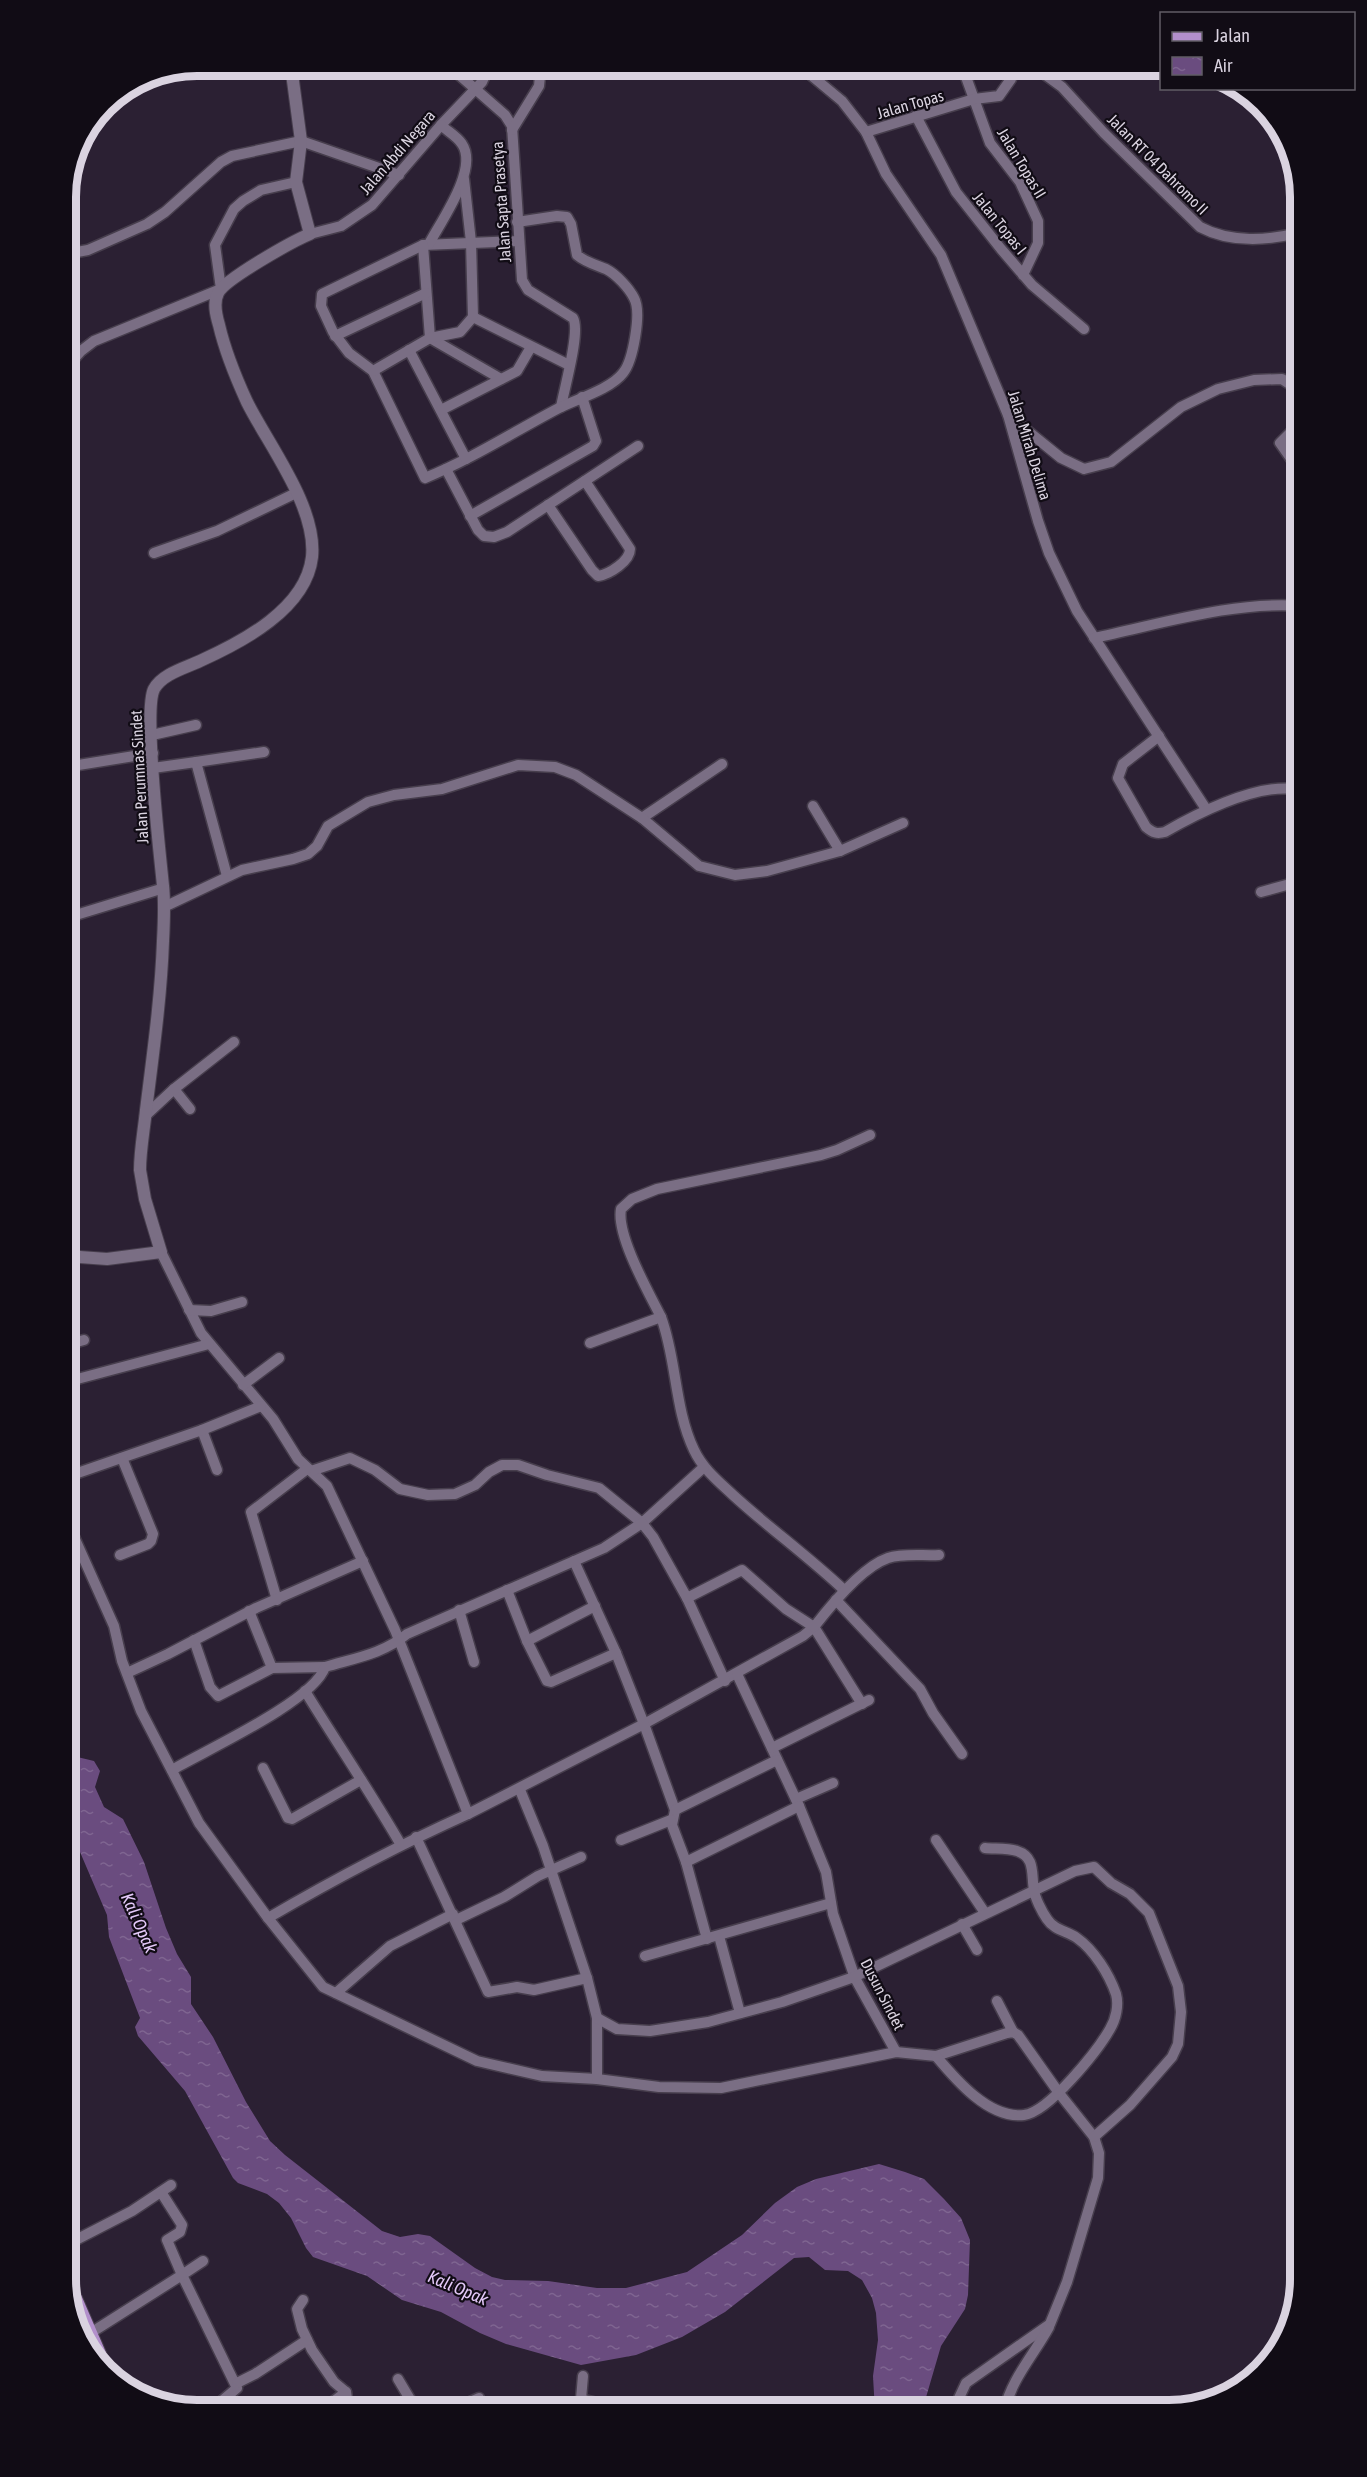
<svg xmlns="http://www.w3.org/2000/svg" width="1367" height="2477" viewBox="0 0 1367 2477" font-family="'Asap Condensed',sans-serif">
	<defs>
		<pattern id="water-ripples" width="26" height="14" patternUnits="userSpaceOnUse" patternTransform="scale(1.5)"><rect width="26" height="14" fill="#6a4c7f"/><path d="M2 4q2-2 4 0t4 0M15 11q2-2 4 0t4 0" fill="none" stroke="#7f6591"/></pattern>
	</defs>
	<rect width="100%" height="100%" fill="#2b2033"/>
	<path fill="url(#water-ripples)" d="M66 1728 73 1745 70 1748 73 1756 94 1761 100 1771 95 1787 104 1807 123 1819 144 1862 166 1928 177 1954 191 1977V2004L213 2037 246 2102 270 2141 285 2155 382 2231 400 2237 418 2234 430 2236 475 2268 492 2277 505 2280 548 2281 597 2288H626L687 2272 742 2235 775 2203 797 2187 816 2179 879 2164 905 2172 924 2179 944 2199 961 2218 970 2240 968 2295 965 2309 941 2346 922 2411H875L873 2376 878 2340 876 2313 872 2298 862 2280 848 2271 825 2270 809 2257 794 2258 725 2312 682 2337 636 2355 581 2365 506 2344 480 2333 441 2312 402 2300 367 2276 313 2257 306 2248 291 2218 279 2203 267 2194 238 2183 233 2178 185 2091 138 2036 135 2027 140 2018 109 1937 107 1915 74 1838 66 1814Z"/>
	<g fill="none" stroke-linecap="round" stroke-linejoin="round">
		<g stroke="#473e4d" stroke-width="13">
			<g id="minor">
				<path d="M449 66 505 115 512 126 522 280 528 290 573 318C581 331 564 389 561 407"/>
				<path d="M800 66 842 101 866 132 886 174 941 255 1008 415 1038 521 1049 553 1077 611 1206 809"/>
				<path d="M868 66 888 69 904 66"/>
				<path d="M962 66 990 143 1020 182 1038 221V243L1023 275"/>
				<path d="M1014 70 1025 67 1036 68 1062 87 1104 133 1200 227C1230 243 1268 241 1301 232"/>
				<path d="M916 116 956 192 1001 249 1032 285 1084 329"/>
				<path d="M512 130 539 86 541 66"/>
				<path d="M866 132 974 99 999 96 1011 79 1013 66"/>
				<path d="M517 222 557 216 567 217 571 224 577 255C585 262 596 265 606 269 616 274 629 288 634 298 642 312 633 361 623 373 611 389 577 399 559 408 515 431 472 459 425 478L373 371 349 353 333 332 321 306 322 294 423 245 519 241"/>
				<path d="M310 234 341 226 372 205 441 125 482 82 486 73 485 66"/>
				<path d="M429 244C441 221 479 169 462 144 457 136 447 131 441 125"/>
				<path d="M423 245 430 338"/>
				<path d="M66 254 88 250 147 224 165 212 221 162 232 156 301 141 399 175"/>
				<path d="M473 317 569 365"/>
				<path d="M335 336 426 293"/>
				<path d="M430 338 501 379"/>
				<path d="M409 350 466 459"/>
				<path d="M66 368 81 351 94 341 221 289 215 245 234 209 243 201 261 190 296 182"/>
				<path d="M373 371 430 338 460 332 473 317 471 242 464 179"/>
				<path d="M441 410 517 371 531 347"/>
				<path d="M1008 415 1061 458 1084 469 1111 462 1181 407 1218 389 1254 380 1282 379 1294 387 1301 407"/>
				<path d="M446 469 478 530 484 536 494 537 507 532 638 446"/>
				<path d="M1301 473 1280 443 1301 422"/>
				<path d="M548 505 592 570 598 576C610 574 630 561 630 549L585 481"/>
				<path d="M470 516 593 446 596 441 582 397"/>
				<path d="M154 553 217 531 296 493"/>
				<path d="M1094 638C1161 624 1233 601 1301 606"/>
				<path d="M152 735 196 725"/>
				<path d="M1159 736 1123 764 1118 778 1146 827C1153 833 1157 834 1165 832 1200 812 1260 781 1301 790"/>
				<path d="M196 762 264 752"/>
				<path d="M66 767 153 753"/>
				<path d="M153 768 196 762 227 876"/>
				<path d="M813 806 840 851"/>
				<path d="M642 818 722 764"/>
				<path d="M1261 892 1301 881"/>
				<path d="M164 907 242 870 293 859 308 854 317 846 328 826 368 802 394 795 442 789 518 765 555 767 576 775 642 818 699 866 735 875 767 871 840 851 903 823"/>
				<path d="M66 918 164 888"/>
				<path d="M174 1089 190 1109"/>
				<path d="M145 1116 174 1089 234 1042"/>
				<path d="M161 1252 201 1333 273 1419 298 1459 327 1486 395 1630 468 1814 644 1724 803 1636 814 1627 862 1704"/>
				<path d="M189 1310 211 1311 242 1302"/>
				<path d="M661 1317C649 1293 616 1235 621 1209L632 1199 657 1189 821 1155 837 1150 870 1135"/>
				<path d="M590 1343 661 1317C677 1360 674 1408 694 1450 703 1469 718 1481 733 1495 769 1528 808 1556 844 1590"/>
				<path d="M66 1345 84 1340"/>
				<path d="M66 1382 209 1344"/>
				<path d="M243 1385 279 1358"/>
				<path d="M202 1430 217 1470"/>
				<path d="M311 1471 350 1458 375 1470 400 1489 428 1495 455 1494 475 1485 489 1472 502 1465H518L547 1475 599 1488 642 1523 704 1467"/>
				<path d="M66 1477 202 1430 261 1406"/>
				<path d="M66 1519 114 1626 122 1661 141 1711 199 1823 268 1918 323 1987 477 2061 542 2076 597 2079 659 2087 721 2088 896 2052 936 2056 1007 2033 1013 2032 1018 2035 1059 2093 1094 2137 1099 2153 1098 2178 1067 2282 1050 2324 966 2383 959 2398 962 2411"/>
				<path d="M120 1555 148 1544 151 1541 153 1534 122 1458"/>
				<path d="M574 1561 616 1653 644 1724 675 1810 672 1825 686 1862 707 1939"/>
				<path d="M507 1590 527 1641 547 1681 551 1682 616 1653"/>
				<path d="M687 1598 725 1681"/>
				<path d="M277 1600 251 1512 307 1469"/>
				<path d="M836 1600 920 1689 933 1713 962 1754"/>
				<path d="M459 1610 474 1662"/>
				<path d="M249 1611 272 1668"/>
				<path d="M194 1640 210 1687 218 1696 272 1668 325 1667"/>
				<path d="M527 1641 595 1606"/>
				<path d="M127 1673 168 1654 256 1608 363 1561"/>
				<path d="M737 1674 799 1806 826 1872 833 1914 855 1978 896 2052"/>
				<path d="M305 1691C337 1743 371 1793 401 1845"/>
				<path d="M772 1748 869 1700"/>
				<path d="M263 1768 288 1818 292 1819 361 1780"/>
				<path d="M172 1770C206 1750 314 1701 325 1667 355 1658 383 1654 407 1634L604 1548 642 1523 653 1537 687 1598 742 1570 786 1609 814 1627C831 1605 862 1567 888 1558 903 1553 924 1556 939 1555"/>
				<path d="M520 1790 543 1846 587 1978 597 2018V2079"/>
				<path d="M796 1799 833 1783"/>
				<path d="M675 1810 777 1760"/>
				<path d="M416 1837 488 1992 517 1987 534 1990 587 1978"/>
				<path d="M621 1840 671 1820"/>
				<path d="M936 1840 985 1913"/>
				<path d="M686 1862 799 1806"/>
				<path d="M268 1918C333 1880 399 1845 468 1814"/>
				<path d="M456 1920 504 1897 538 1876 581 1857"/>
				<path d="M962 1924 977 1950"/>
				<path d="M719 1936 740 2013"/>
				<path d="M645 1956 831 1903"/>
				<path d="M336 1993 390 1946 453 1914"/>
				<path d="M997 2001 1013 2032"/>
				<path d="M597 2018 617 2029 650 2031 708 2022 782 2002 854 1977 1075 1871 1094 1867 1111 1883 1130 1894 1149 1913 1178 1986 1181 2012 1178 2044 1172 2057 1130 2105 1094 2137"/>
				<path d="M936 2056C956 2080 989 2119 1024 2115 1049 2112 1098 2050 1110 2029 1116 2019 1119 2005 1116 1994 1109 1974 1094 1950 1077 1938 1067 1931 1054 1930 1047 1919 1042 1912 1035 1898 1034 1890 1031 1875 1036 1857 1017 1851 1007 1848 995 1849 985 1848"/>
				<path d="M66 2245 132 2211 171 2185"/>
				<path d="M203 2261 182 2275 237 2388 210 2411"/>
				<path d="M303 2300 297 2309 302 2329 312 2350 334 2382 346 2392 349 2411"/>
				<path d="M89 2334 182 2275 167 2240 180 2232 182 2225 161 2192"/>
				<path d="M398 2379 417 2411"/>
				<path d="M237 2383 255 2374 307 2340"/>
				<path d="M581 2399C593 2402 606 2406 618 2408 644 2411 670 2395 693 2411"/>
				<path d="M321 2411 346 2392"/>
				<path d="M450 2411 479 2398"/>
				<path d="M574 2411 581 2399 583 2376"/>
				<path d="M1004 2411C1012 2378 1033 2356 1049 2327"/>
			</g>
		</g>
		<g stroke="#473e4d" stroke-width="14">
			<path id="tertiary" d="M66 1256 107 1259 161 1252 145 1199 140 1170C140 1150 144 1130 146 1110 153 1054 161 997 163 941 164 922 165 904 163 886 160 854 143 711 154 689 162 674 185 668 200 661 242 642 306 609 312 557 317 507 269 446 247 402 236 378 225 351 219 325 216 315 213 303 218 293 225 279 293 241 310 234L296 182 301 141 291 66"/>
		</g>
		<g stroke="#473e4d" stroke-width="17">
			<path id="primary" d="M66 2279 102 2362"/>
		</g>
		<use href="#minor" stroke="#7a6e84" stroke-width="10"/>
		<use href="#tertiary" stroke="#7a6e84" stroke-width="12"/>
		<use href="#primary" stroke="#b28fcb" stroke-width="15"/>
	</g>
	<g text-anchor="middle" stroke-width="4.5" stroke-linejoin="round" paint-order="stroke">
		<g font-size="16" fill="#dad3e0" stroke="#110c15">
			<text transform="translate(910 104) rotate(-16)" y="6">Jalan Topas</text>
			<text transform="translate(397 152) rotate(-49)" y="6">Jalan Abdi Negara</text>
			<text transform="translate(1022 163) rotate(59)" y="6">Jalan Topas II</text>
			<text transform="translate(1158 164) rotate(45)" y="6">Jalan RT 04 Dahromo II</text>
			<text transform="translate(501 202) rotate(-94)" y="6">Jalan Sapta Prasetya</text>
			<text transform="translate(1000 223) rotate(51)" y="6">Jalan Topas I</text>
			<text transform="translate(1030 445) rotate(73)" y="6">Jalan Mirah Delima</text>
			<text transform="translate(139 777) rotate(-93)" y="6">Jalan Perumnas Sindet</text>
			<text transform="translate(883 1994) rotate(63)" y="6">Dusun Sindet</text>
		</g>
		<g font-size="18" font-style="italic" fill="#e4c9f9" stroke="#110c15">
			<text transform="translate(139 1923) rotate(66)" y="6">Kali Opak</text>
			<text transform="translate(458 2288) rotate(23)" y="6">Kali Opak</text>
		</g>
	</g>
	<path d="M0 0H1367V2477H0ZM197 76H1169A121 121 0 0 1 1290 197V2279A121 121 0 0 1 1169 2400H197A121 121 0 0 1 76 2279V197A121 121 0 0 1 197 76Z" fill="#110c15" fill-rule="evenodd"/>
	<path fill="none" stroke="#dad3e0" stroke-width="8" d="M197 76H1169A121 121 0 0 1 1290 197V2279A121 121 0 0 1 1169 2400H197A121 121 0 0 1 76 2279V197A121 121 0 0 1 197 76Z"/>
	<rect x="1160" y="12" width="195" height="78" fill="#110c15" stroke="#615c66" stroke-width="1.5"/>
	<rect x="1172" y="32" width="30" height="9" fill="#b28fcb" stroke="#615c66" stroke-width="1.5"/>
	<text x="1214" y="42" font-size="18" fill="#dad3e0">Jalan</text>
	<rect x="1172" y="57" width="30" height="18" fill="url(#water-ripples)" stroke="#615c66" stroke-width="1.5"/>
	<text x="1214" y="72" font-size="18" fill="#dad3e0">Air</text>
</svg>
